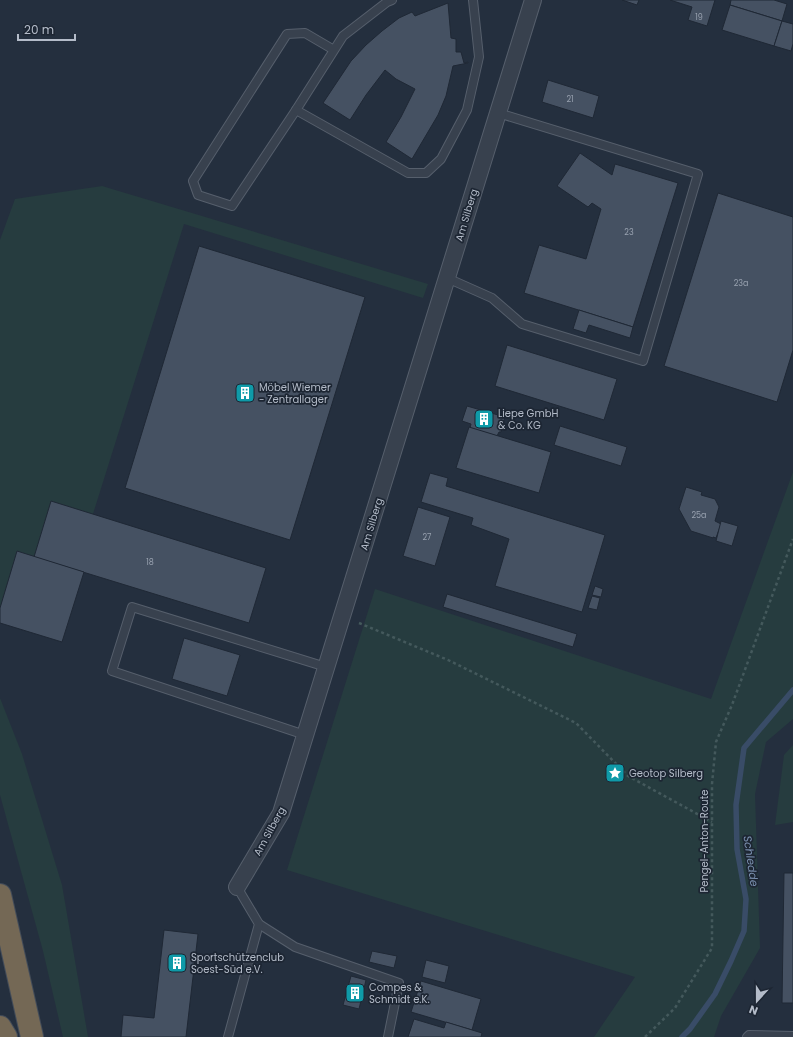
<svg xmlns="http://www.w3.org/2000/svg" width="793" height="1037" viewBox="0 0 793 1037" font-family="Poppins,sans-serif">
	<rect width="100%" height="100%" fill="#242f3e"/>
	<g fill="#263c3f">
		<path d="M102 186 428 284 423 298 184 224 93 514 34 557 17 552 0 608V240L15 199Z"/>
		<path d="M793 472V719L766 742 755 794 760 948 721 1016 714 1037H594L635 977 287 870 375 589 711 699Z"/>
		<path d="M0 698 22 754 62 885 88 1037H63L43 951 0 795Z"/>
		<path d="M793 745V822L775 825 784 755Z"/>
	</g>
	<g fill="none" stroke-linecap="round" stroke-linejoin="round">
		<path stroke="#394c67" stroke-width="5.5" d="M682 1037 690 1029 715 994 731 961 744 931 746 899 737 849 736 805 744 748 793 690"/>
	</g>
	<g fill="#455162" stroke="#1f2835">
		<path d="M622 0H639L637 5Z"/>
		<path d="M670 0H715L707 26 688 20 692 7Z"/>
		<path d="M731 0H774L787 4 782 21 730 5Z"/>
		<path d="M448 3 451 38 456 39V52H461L464 63 468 62V63L453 66 446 96 438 115 412 159 386 142 401 117 415 89 396 79 385 70 366 95 350 120 323 103 351 61 366 45 382 31 399 18 412 12 415 16Z"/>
		<path d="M730 5 782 21 774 46 722 30Z"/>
		<path d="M782 21 793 24V44L791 51 774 46Z"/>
		<path d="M548 80 599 96 593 118 542 102Z"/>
		<path d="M580 153 612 175 615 164 678 183 633 327 524 293 539 245 586 259 601 209 592 203 588 207 557 186Z"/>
		<path d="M718 193 793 217V350L777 402 664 366Z"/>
		<path d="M199 246 365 297 290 540 125 488Z"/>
		<path d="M579 310 633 327 630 338 589 325 586 333 573 329Z"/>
		<path d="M507 345 617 379 604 420 495 386Z"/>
		<path d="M467 406 505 417 501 432H499L497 436 470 428 471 424 462 421Z"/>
		<path d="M560 426 627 447 621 466 554 445Z"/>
		<path d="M469 427 551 452 539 493 456 468Z"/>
		<path d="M430 473 448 478 446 486 605 535 582 612 495 586 509 539 471 525 473 518 421 502Z"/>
		<path d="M686 487 702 492 701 495 715 499 719 507 715 521 721 524 716 538 713 537V538L691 531 679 509Z"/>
		<path d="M51 501 266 568 249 623 34 557Z"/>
		<path d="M418 507 450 517 435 566 403 556Z"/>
		<path d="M721 521 738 526 732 546 716 541Z"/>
		<path d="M17 551 84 572 62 642 0 623V608Z"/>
		<path d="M595 586 603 589 601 597 592 595Z"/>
		<path d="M447 594 577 634 573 647 443 607Z"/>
		<path d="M592 596 600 598 597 610 588 608Z"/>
		<path d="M184 638 240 655 227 696 172 679Z"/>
		<path d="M784 873H793V1003H782Z"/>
		<path d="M164 930 198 934 186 1037H121L123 1015 154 1018Z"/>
		<path d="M372 951 397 956 394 968 369 962Z"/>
		<path d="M426 960 449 966 445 983 422 977Z"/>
		<path d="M351 976 366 980 359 1009 343 1005Z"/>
		<path d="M421 981 481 999 472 1030 411 1012Z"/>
		<path d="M414 1019 444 1028 446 1022 482 1033 481 1037H408Z"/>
	</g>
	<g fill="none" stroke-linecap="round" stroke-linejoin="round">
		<g stroke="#565f6c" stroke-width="10">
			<g id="lane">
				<path d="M334 50 305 33 287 34 193 181 198 195 232 206 296 110 343 36 387 2 392 0"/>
				<path d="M296 110 408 173H426L441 159 467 110 479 57 473 0"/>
				<path d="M447 278 492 298 522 324 643 361 698 174 498 113"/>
				<path d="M305 735 112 671 132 607 326 667"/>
				<path d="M259 924 295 947 399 983 388 1037"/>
				<path d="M228 1037 259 924 237 887"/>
				<path d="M747 1037 749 1035 793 1036"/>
			</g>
		</g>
		<g stroke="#565f6c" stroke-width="18">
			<path id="street" d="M237 887 281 813 533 0"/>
		</g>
		<g stroke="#434c59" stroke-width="24">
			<g id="highway">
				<path d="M0 895 32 1037"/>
				<path d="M0 1027 6 1037"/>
			</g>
		</g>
		<g stroke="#44595c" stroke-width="2.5" stroke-dasharray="3 3" stroke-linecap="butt">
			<path d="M359 623 448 660 576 723 628 776 712 822"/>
			<path d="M645 1037 675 1008 712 948V784L716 742 732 705 793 539"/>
		</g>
		<use href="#lane" stroke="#38414e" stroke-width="8"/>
		<use href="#street" stroke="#38414e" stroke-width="16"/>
		<use href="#highway" stroke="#746855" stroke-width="22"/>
	</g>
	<defs>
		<g id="building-square" transform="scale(1)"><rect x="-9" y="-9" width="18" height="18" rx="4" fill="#0f9aa8" stroke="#1d2633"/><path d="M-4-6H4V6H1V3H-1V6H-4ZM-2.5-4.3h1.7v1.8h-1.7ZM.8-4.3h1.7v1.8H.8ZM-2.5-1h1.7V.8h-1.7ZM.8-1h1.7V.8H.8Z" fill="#fff"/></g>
		<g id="sight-square" transform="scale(1)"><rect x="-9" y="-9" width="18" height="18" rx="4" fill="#0f9aa8" stroke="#1d2633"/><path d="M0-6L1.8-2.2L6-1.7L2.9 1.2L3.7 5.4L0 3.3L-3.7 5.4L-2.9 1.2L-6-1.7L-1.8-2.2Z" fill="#fff"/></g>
	</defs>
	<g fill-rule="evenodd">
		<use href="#building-square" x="245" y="393"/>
		<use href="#building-square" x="484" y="419"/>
		<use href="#sight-square" x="615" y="773"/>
		<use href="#building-square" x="177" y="963"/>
		<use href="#building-square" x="355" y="993"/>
	</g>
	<g text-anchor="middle" stroke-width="3.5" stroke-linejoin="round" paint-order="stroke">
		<g font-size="8" fill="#98a1af">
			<text x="699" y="20">19</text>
			<text x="570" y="102">21</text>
			<text x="629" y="235">23</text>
			<text x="741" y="286">23a</text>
			<text x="699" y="518">25a</text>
			<text x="427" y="540">27</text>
			<text x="150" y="565">18</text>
		</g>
		<g font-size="10" fill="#b4bcc9" stroke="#1d2633">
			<text transform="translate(466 215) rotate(-73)" y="4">Am Silberg</text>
			<text transform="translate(371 524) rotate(-73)" y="4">Am Silberg</text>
			<text transform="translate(269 831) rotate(-61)" y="4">Am Silberg</text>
			<text transform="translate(704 841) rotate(-90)" y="4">Pengel-Anton-Route</text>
		</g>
		<g font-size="10" fill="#b4bcc9" stroke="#1d2633" text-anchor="start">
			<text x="259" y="391">Möbel Wiemer<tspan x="259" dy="12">- Zentrallager</tspan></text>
			<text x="498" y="417">Liepe GmbH<tspan x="498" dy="12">&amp; Co. KG</tspan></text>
			<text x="629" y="777">Geotop Silberg</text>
			<text x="191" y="961">Sportschützenclub<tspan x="191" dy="12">Soest-Süd e.V.</tspan></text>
			<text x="369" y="991">Compes &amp;<tspan x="369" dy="12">Schmidt e.K.</tspan></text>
		</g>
		<g font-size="11" font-style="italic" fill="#7c92b1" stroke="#1d2633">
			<text transform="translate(751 861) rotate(82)" y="4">Schledde</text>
		</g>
	</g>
	<g transform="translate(757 1001) rotate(201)" stroke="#1d2633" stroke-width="3" paint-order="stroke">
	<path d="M0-3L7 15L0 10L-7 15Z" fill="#b4bcc9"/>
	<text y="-6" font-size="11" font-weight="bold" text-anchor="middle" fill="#b4bcc9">N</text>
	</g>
	<path d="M18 34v6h57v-6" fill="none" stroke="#b4bcc9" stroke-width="2"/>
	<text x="24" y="34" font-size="12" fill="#b4bcc9" stroke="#1d2633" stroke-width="3" paint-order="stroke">20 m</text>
</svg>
